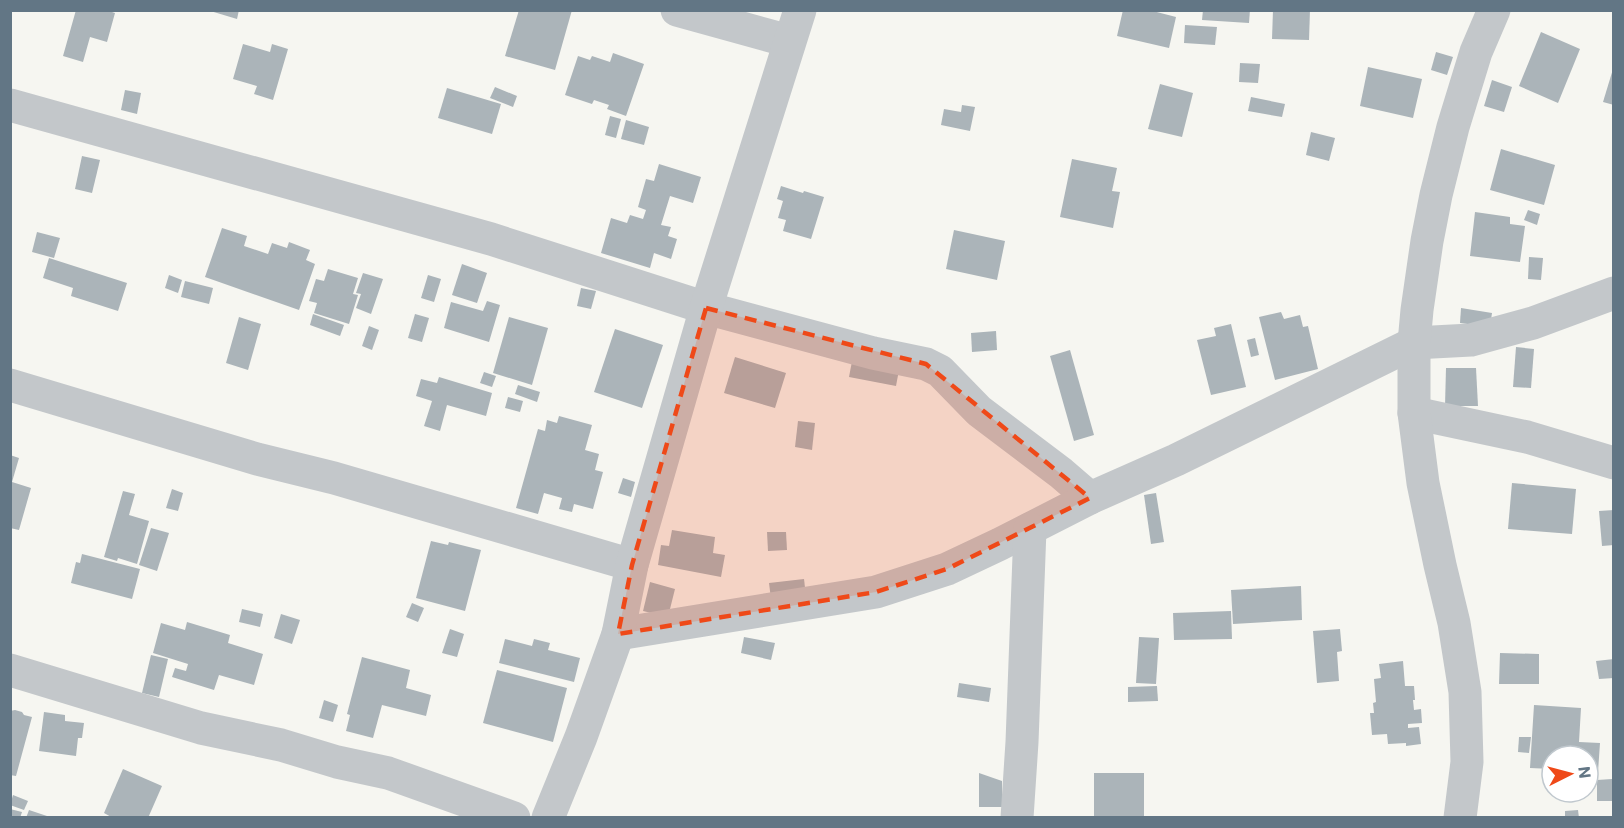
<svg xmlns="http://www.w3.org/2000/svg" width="1624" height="828" viewBox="0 0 1624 828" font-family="Commissioner,sans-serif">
	<rect width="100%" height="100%" fill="#f6f6f1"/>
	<g fill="#abb4b9">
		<path d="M76 10H106L115 13 107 42 90 37 83 62 63 56Z"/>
		<path d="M207 10H239L237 19Z"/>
		<path d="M519 10H572L555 70 505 56Z"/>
		<path d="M1123 10H1149L1176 17 1169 48 1117 36Z"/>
		<path d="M1203 10H1250L1249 23 1202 20Z"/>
		<path d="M1273 10H1310L1309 40 1272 39Z"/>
		<path d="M1185 25 1217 27 1215 45 1184 43Z"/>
		<path d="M1541 32 1580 49 1558 103 1519 86Z"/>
		<path d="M243 44 270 52 272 44 288 49 273 100 254 94 257 86 233 79Z"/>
		<path d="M1436 52 1453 57 1447 75 1431 70Z"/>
		<path d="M613 53 644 64 626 116 607 109 609 105 594 100 592 104 565 95 578 56 590 60 592 56 610 62Z"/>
		<path d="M1240 63 1260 64 1258 83 1239 82Z"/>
		<path d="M1368 67 1422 79 1413 118 1360 106Z"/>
		<path d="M1613 69H1614V105L1603 102Z"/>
		<path d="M1492 80 1512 87 1504 112 1484 106Z"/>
		<path d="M1160 84 1193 93 1182 137 1148 129Z"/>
		<path d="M495 87 517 96 513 107 490 98Z"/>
		<path d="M447 88 501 104 492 134 438 118Z"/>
		<path d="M125 90 141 93 137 114 121 110Z"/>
		<path d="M1251 97 1285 104 1282 117 1248 111Z"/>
		<path d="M962 105 975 107 970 131 941 125 944 109 961 112Z"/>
		<path d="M610 116 621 119 616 138 605 135Z"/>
		<path d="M626 120 649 127 644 145 621 139Z"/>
		<path d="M1311 132 1335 138 1329 161 1306 155Z"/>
		<path d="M1501 149 1555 165 1544 205 1490 190Z"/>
		<path d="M82 156 100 160 92 193 75 189Z"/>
		<path d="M1072 159 1117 168 1112 191 1120 192 1113 228 1060 217Z"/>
		<path d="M659 164 701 177 693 203 670 196 661 225 671 227 668 236 677 239 671 259 654 253 650 268 601 253 611 218 627 223 630 215 643 219 646 210 638 207 646 179 654 181Z"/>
		<path d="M781 186 803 193 804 191 824 197 811 239 783 231 786 220 778 218 783 201 777 199Z"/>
		<path d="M1528 210 1540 214 1537 225 1524 220Z"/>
		<path d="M1475 212 1510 217V224L1525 226 1520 262 1470 256Z"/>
		<path d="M222 228 247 236 244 246 268 254 272 243 287 248 289 242 310 250 306 260 315 264 299 310 205 277Z"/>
		<path d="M954 230 1005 241 997 280 946 269Z"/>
		<path d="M37 232 60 238 54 258 32 252Z"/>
		<path d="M1529 257 1543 258 1541 280 1528 279Z"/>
		<path d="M49 258 127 283 118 311 71 296 73 288 43 278Z"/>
		<path d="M462 264 487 273 477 303 452 295Z"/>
		<path d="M328 269 358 278 353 294 358 295 349 324 314 313 317 303 309 301 316 279 324 281Z"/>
		<path d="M363 273 383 279 371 314 356 308 361 294 356 293Z"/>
		<path d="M169 275 182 280 178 293 165 288Z"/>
		<path d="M428 275 441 279 434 302 421 298Z"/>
		<path d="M185 281 213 288 209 304 181 297Z"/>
		<path d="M581 288 596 291 591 309 577 306Z"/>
		<path d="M487 301 500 305 489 342 444 328 451 302 483 311Z"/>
		<path d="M1461 308 1492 313 1490 327 1460 323Z"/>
		<path d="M1281 312 1284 319 1300 315 1303 327 1308 326 1318 369 1275 380 1259 317Z"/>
		<path d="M313 314 344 325 340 336 310 325Z"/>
		<path d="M415 314 429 318 422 342 408 338Z"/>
		<path d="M239 317 261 324 248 370 226 363Z"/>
		<path d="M509 317 548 328 532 385 493 373Z"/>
		<path d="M1231 324 1246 387 1211 395 1197 340 1216 336 1214 328Z"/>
		<path d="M369 326 379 330 372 350 362 346Z"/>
		<path d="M615 329 663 345 642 408 594 392Z"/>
		<path d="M996 331 997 350 972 352 971 333Z"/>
		<path d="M1255 338 1259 355 1251 357 1247 340Z"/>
		<path d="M1516 347 1534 349 1531 388 1513 387Z"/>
		<path d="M1070 350 1094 435 1074 441 1050 356Z"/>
		<path d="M853 356 900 365 896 386 849 377Z"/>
		<path d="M735 357 786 373 775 408 724 393Z"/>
		<path d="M1446 368H1476L1478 406H1445Z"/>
		<path d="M484 372 496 376 492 387 480 383Z"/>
		<path d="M439 377 492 393 486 416 447 405 440 431 424 426 432 401 416 396 421 379 437 383Z"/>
		<path d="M518 385 540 392 537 402 515 394Z"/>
		<path d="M508 397 523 401 520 412 505 408Z"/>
		<path d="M559 416 592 425 585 450 599 454 595 470 603 472 593 509 574 504 572 512 559 509 562 498 544 493 538 514 516 508 538 429 545 431 547 420 557 423Z"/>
		<path d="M798 421 815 423 812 450 795 447Z"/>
		<path d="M10 455 19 458 12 482 31 488 19 530 10 528Z"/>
		<path d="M623 478 635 482 631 497 618 493Z"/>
		<path d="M1512 483 1576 489 1572 534 1508 529Z"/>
		<path d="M172 489 183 493 178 511 166 508Z"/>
		<path d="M123 491 135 494 129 515 149 521 137 564 118 558 117 561 104 557Z"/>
		<path d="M1156 493 1164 542 1151 544 1144 495Z"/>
		<path d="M1614 510V545L1602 546 1599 511Z"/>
		<path d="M151 528 169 533 157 571 139 565Z"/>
		<path d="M672 530 715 537 713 553 725 555 721 577 658 565 661 545 669 546Z"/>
		<path d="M767 532H786L787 550 768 551Z"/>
		<path d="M431 541 448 545 449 542 481 550 465 611 416 598Z"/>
		<path d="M82 554 140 569 132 599 71 583 76 562 80 563Z"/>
		<path d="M804 579 806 596 771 599 769 583Z"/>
		<path d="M650 582 675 589 668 617 643 611Z"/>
		<path d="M1301 586 1302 620 1233 624 1231 590Z"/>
		<path d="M412 603 424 608 418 622 406 617Z"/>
		<path d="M242 609 263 614 260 627 239 622Z"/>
		<path d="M1231 611 1232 639 1174 640 1173 613Z"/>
		<path d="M281 614 300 620 292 644 274 638Z"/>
		<path d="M187 622 230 635 228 643 263 654 254 685 219 675 214 690 172 677 175 668 186 671 188 664 153 653 161 623 185 630Z"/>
		<path d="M450 629 464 634 457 657 442 653Z"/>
		<path d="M1340 629 1342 651 1337 652 1339 681 1317 683 1313 631Z"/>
		<path d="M744 637 775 643 771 660 741 653Z"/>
		<path d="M1139 637 1159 638 1156 684 1136 683Z"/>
		<path d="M505 639 532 646 534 639 550 643 548 650 580 658 574 682 499 663Z"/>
		<path d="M1500 653 1539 654V684H1499Z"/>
		<path d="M151 655 168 659 159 697 142 693Z"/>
		<path d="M362 657 410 670 406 688 431 695 426 716 382 705 373 738 346 731 350 715 347 714Z"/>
		<path d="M1614 659V678L1599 679 1596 661Z"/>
		<path d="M1403 661 1405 686H1414L1415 700H1413L1414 710 1421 709 1422 723 1408 724V728L1419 727 1421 744 1406 746V743L1388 744 1387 734 1372 735 1370 713H1374L1373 703 1376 702 1374 679 1381 678 1379 664Z"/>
		<path d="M497 670 567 688 553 742 483 723Z"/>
		<path d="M959 683 991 688 989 702 957 697Z"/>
		<path d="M1157 686 1158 701 1128 702V687Z"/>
		<path d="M324 700 338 705 333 722 319 718Z"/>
		<path d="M1534 705 1581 708 1579 742 1600 743 1598 772 1588 771V756H1552V769L1530 768Z"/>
		<path d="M15 710 22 712 24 715 32 717 16 776 10 775V711Z"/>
		<path d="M44 712 65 715V721L84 723 82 738H78L76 756 39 751Z"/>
		<path d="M1519 737H1531L1529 753 1518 752Z"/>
		<path d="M123 769 162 786 148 818H113L104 813Z"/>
		<path d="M979 773 1002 781V807H979Z"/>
		<rect x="1094" y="773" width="50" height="45"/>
		<path d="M1612 779V801H1597V780Z"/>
		<path d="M13 795 28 801 24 810 10 805Z"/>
		<path d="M10 809 22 812 20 818H10Z"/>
		<path d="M29 810 50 817V818H26Z"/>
		<path d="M1578 810 1579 818H1565V811Z"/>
	</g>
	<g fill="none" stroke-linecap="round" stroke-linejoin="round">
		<g stroke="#c3c7ca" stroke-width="33">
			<path d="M677 10 789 41"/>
			<path d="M10 105 491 239 706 308 873 353 926 364 940 371 979 411 1061 473 1090 498"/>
			<path d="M10 385 257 459 334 478 632 565"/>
			<path d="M1414 413 1527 437 1614 463"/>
			<path d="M618 634 876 592 947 569 1000 544 1090 498 1176 460 1414 343 1471 340 1533 323 1614 293"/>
			<path d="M10 670 201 728 281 745 337 762 388 773 514 818"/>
			<path d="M548 818 581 737 618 634 632 565 706 308 800 10"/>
			<path d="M1017 818 1022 742 1030 529"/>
			<path d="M1460 818 1467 762 1465 692 1454 623 1440 565 1423 483 1414 413V343L1417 310 1427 241 1436 195 1453 127 1476 52 1494 10"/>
		</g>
	</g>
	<path fill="#ef4918" fill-opacity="0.2" stroke="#ef4918" stroke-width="4.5" stroke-dasharray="12 8" stroke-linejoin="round" d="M706 308 926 364 1090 498 947 569 876 592 618 634 632 565Z"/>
	<rect width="1624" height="828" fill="none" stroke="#627685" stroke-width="24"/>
	<g transform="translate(1570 774) rotate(84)"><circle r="28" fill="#ffffff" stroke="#c0c8ce" stroke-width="1.5"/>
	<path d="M0-4.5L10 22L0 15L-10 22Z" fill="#ef4918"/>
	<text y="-9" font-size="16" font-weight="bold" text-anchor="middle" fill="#627685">N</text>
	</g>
</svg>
